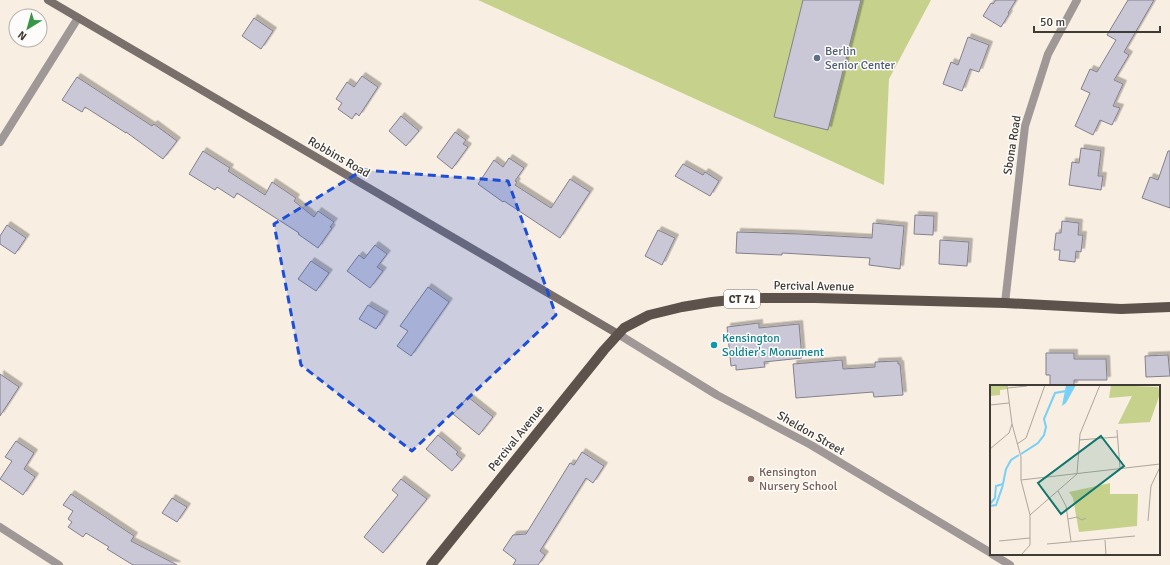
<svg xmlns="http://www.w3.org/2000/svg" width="1170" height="565" viewBox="0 0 1170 565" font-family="Signika,sans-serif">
	<defs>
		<filter id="shadow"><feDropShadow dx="3.5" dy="-3.5" stdDeviation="0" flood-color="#0004"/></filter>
	</defs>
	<rect width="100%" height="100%" fill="#f8eee1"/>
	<path fill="#c6d18c" d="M478 0H931L889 79 884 185Z"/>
	<g fill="#cac8d6" stroke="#83808e" filter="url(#shadow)">
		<path d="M803 0H861L828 130 774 117Z"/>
		<path d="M996 0H1016L1008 13 1009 14 1001 27 983 16 991 3 993 4Z"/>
		<path d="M1128 0H1154L1124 52 1129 55 1114 80 1123 84 1113 106 1120 108 1112 125 1100 120 1093 135 1075 126 1090 93 1081 89 1090 69 1097 72 1116 40 1107 35Z"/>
		<path d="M254 18 273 31 261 49 242 36Z"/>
		<path d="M968 37 989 45 979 72 970 69 962 91 943 84 951 62 958 65Z"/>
		<path d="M362 76 378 87 359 116 356 113 352 119 338 109 342 103 336 99 347 82 354 87Z"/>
		<path d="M77 77 152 126 154 124 177 141 163 159 126 132V133L85 107 82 112 62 100Z"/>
		<path d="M401 116 419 131 406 146 389 131Z"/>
		<path d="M455 132 466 140 463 144 468 147 452 169 437 157Z"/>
		<path d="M1081 148 1101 151 1098 176H1103L1101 190 1069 185 1072 162 1079 163Z"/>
		<path d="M203 151 230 168 228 171 265 195 272 182 296 198 294 201 314 217 318 211 334 222 330 227 332 228 318 248 298 234 299 233 237 193 234 198 217 187 215 190 189 174Z"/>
		<path d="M1168 151H1170V208L1142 198 1150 177 1158 180Z"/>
		<path d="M509 158 524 168 515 181 517 182 515 185 551 208 570 179 590 192 560 238 504 201 503 202 478 184 494 160 503 167Z"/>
		<path d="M683 164 703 175 705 172 719 181 710 196 675 176Z"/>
		<path d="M915 215 934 216 933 235 914 234Z"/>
		<path d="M1062 221 1079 223 1078 235H1083L1081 252 1076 251 1075 262 1059 260 1060 250H1054L1056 233H1061Z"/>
		<path d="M873 223 904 226 900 269 869 265 870 258 782 253V255L736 253 737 232 799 234 872 238Z"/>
		<path d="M7 225 26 238 15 254 0 244V236Z"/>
		<path d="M658 230 675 238 662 265 645 256Z"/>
		<path d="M940 240 969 242 967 266 939 264Z"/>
		<path d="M375 245 387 254 377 267 383 271 370 288 347 271 359 255 364 259Z"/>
		<path d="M311 261 329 273 316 291 298 279Z"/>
		<path d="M428 287 449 302 411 356 397 346 408 331 400 326Z"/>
		<path d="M368 305 385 315 376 329 359 319Z"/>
		<path d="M759 323V328L799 324 802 358 764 362 765 367 736 370V365L731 366 727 327Z"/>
		<path d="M1046 353H1074V359H1106L1107 380H1074V386H1050V375H1046Z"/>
		<path d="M1168 355 1170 376 1146 377 1145 356Z"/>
		<path d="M842 360 843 369 875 367V362L898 361V364H900L903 395 874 397 873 392 796 398 793 364Z"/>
		<path d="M0 374 19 387 0 416Z"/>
		<path d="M468 397 493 417 479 435 453 414Z"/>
		<path d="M438 435 458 452 456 454 462 459 452 471 426 449Z"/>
		<path d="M16 441 34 453 24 469 35 477 23 495 0 479 12 461 5 457Z"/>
		<path d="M582 452 604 466 593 483 586 478 540 551 545 555 538 565H513L516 560 503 550 513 535 526 534 570 463 574 465Z"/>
		<path d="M401 479 427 499 383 553 364 537 398 495 392 490Z"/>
		<path d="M71 494 134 536 131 541 177 565H133L107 549 109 547 86 533 83 537 68 527 72 522 68 519 73 511 63 505Z"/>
		<path d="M172 498 187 507 177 522 162 513Z"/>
	</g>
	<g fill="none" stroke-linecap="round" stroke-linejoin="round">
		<g stroke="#9f9896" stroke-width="8">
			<path d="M0 142 78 18"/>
			<path d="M1005 303 1025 126 1048 54 1077 0"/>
			<path d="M618 334 717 395 811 445 991 553"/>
			<path d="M0 527 59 565"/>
			<path d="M992 554 1010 565"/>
		</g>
		<path stroke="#796f6b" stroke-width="8" d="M48 0 618 334"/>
		<path stroke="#5e524d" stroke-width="10" d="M431 565 604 350 624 328 649 315 682 307 712 302 750 298H815L1005 303 1121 309 1170 307"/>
	</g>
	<path fill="#1d4ed8" fill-opacity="0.2" stroke="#1d4ed8" stroke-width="3" stroke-dasharray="8 5" stroke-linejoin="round" d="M363 170 508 181 556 315 412 451 301 365 274 224Z"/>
	<circle fill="#5c6f8a" stroke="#fefcfa" stroke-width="1.5" cx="817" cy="58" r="4"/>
	<circle fill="#0f9aa8" stroke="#fefcfa" stroke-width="1.5" cx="714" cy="345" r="4"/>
	<circle fill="#8d6e63" stroke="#fefcfa" stroke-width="1.5" cx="751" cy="479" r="4"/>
	<g text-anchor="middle" stroke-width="3" stroke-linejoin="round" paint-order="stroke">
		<rect fill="#fefcfa" stroke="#787571" stroke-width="1" x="724" y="290" width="36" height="18" rx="3"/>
		<g font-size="11" font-weight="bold" fill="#3f3b36">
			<text x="742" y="303">CT 71</text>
		</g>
		<g font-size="12" fill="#4e5e75" stroke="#fefcfa" text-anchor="start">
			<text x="825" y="55">Berlin<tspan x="825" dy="14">Senior Center</tspan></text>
		</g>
		<g font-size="12" fill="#3f3b36" stroke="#fefcfa">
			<text transform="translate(1012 145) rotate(-81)" y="4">Sbona Road</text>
			<text transform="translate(339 157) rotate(30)" y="4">Robbins Road</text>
			<text transform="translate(814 286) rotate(1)" y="4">Percival Avenue</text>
			<text transform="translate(811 433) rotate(30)" y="4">Sheldon Street</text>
			<text transform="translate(516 438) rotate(-51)" y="4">Percival Avenue</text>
		</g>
		<g font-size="12" fill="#0d838f" stroke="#fefcfa" text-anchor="start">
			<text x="722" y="342">Kensington<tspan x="722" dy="14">Soldier's Monument</tspan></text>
		</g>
		<g font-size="12" fill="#785e54" stroke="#fefcfa" text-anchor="start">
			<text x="759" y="476">Kensington<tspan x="759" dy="14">Nursery School</tspan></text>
		</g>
	</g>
	<g transform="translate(990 385)">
		<rect width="170" height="170" fill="#f8eee1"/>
		<path d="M0 0H17V4L10 5V10L0 11V15ZM121 0 168 2 170 9 160 37 128 39 142 11 119 13ZM120 98V109H148L147 141 89 147 83 113 79 107Z" fill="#c6d18c"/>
		<path d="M76 0H86L76 18 72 21Z" fill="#76d0f7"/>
		<path fill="none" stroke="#76d0f7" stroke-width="2" d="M31 69 48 58 54 50 56 42 54 34 65 8 76 6 81 0M0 119 5 113 6 101 13 99 16 84 21 75 29 70M0 121 6 120 13 100"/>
		<path fill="none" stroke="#aea69d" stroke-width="1" d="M18 3 37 1M0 20 19 18M22 39 31 72V95L40 130M127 45 130 83M89 55 127 52M27 59 36 53 55 0M0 64 19 48 22 39 17 0M31 95 170 79M68 106 76 121 81 156M78 134 87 132 92 135 96 133M158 136 161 101 170 82M115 155 116 170M9 156 40 153M57 159 145 151M31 170 40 160V130L87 89 90 49 110 0"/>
		<path fill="#0f766e" fill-opacity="0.15" stroke="#0f766e" stroke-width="2" d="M111 51 134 81 71 129 48 98Z"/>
		<rect width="170" height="170" fill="none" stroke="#3f3b36" stroke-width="2"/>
	</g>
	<g transform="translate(28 28) rotate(217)"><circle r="19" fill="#fefcfa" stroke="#b2afac"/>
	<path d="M0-3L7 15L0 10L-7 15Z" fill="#389649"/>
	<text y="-6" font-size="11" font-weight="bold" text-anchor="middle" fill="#3f3b36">N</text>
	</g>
	<path d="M1034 26v6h126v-6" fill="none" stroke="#3f3b36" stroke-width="2"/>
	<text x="1040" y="26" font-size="12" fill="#3f3b36" stroke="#fefcfa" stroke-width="3" paint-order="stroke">50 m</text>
</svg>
